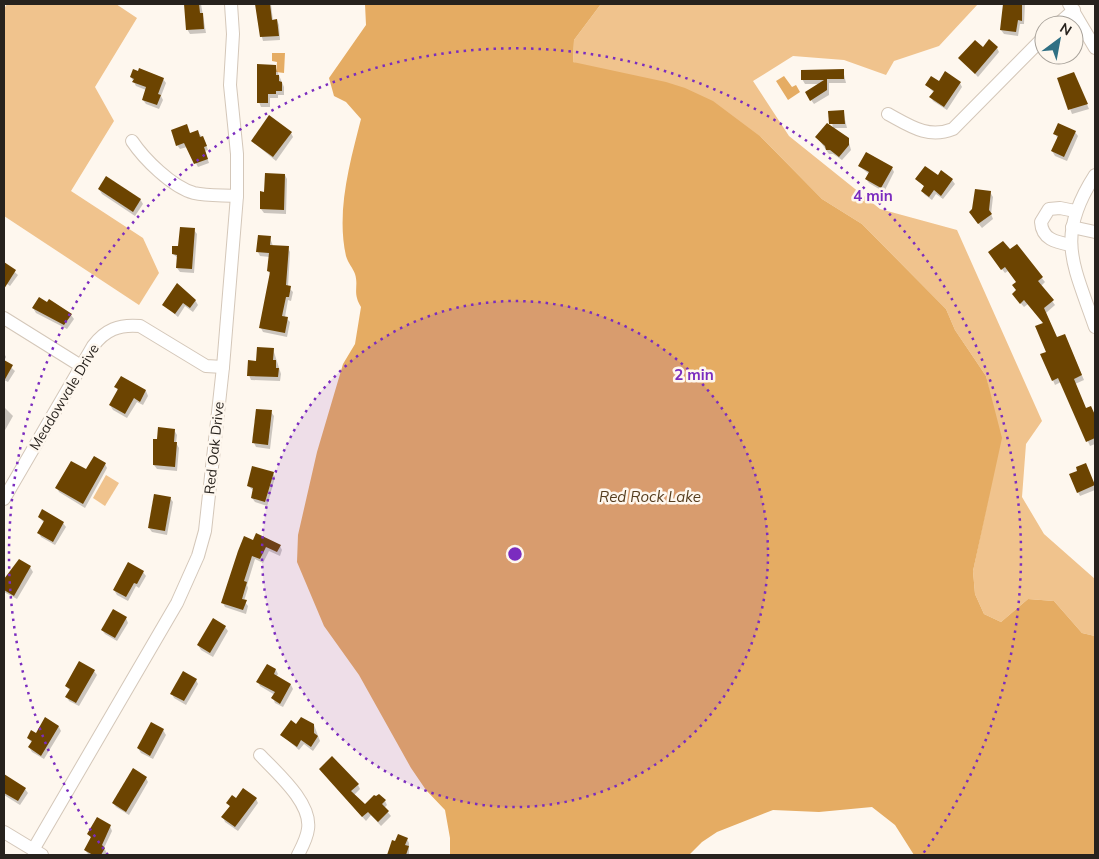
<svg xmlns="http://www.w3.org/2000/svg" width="1099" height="859" viewBox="0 0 1099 859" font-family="Mulish,sans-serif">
	<rect width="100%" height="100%" fill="#fef7ee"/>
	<g fill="#f0c38d">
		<path d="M7 4H116L137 18 95 87 114 121 71 191 143 238 159 273 139 305 4 216V9Z"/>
		<path d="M601 4H978L939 46 894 61 886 75 844 60 793 56 753 81 789 136 880 209 957 230 1042 421 1026 444 1022 497 1044 534 1095 579V636L1082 633 1054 601 1028 599 1001 622 984 614 975 594 973 571 996 461 990 395 986 376 955 330 946 309 862 224 822 199 761 137 573 62 574 40Z"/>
		<path d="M106 475 119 483 105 506 93 498Z"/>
	</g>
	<g fill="#e5ac63">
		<path d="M365 4H601L574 40 573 62 666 82 685 88 713 101 761 137 822 199 862 224 946 309 955 330 986 376 1002 438 973 571 975 594 984 614 1001 622 1028 599 1054 601 1082 633 1095 636V855H914L895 825 872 807 819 812 773 810 717 832 702 842 689 855H450V838L445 810 426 790 411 768 359 675 324 626 297 562 298 535 317 452 343 364 355 344 361 307C352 292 359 287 355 274 353 268 348 263 346 256 336 212 350 162 361 119L346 102 334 96 329 78 366 25Z"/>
		<path d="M272 53H285L284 73 276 72 277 62 272 61Z"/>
		<path d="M784 76 792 87 796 85 800 92 788 100 776 81Z"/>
	</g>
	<g fill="#0003">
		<path d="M185 4H201L206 33 190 34 187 29Z"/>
		<path d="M256 4H271L273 21 277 20 279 25 280 40 263 41 258 22Z"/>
		<path d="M1005 4H1025L1024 24H1020L1018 36 1004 34 1001 30Z"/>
		<path d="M983 48H997L999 52 978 77 960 58Z"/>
		<path d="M275 66 284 87V95H278V98H270V107H261L259 102Z"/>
		<path d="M843 70 846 83H829V95L814 104 806 93 820 84H805L802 79Z"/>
		<path d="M131 77 163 79 166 83 161 96 163 100 159 109 146 104 143 100 146 90 136 86Z"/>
		<path d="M1076 78 1089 109 1072 114 1059 79Z"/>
		<path d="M939 82 960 83 962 87 947 110 933 101 931 97 934 93 927 85Z"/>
		<path d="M843 111 847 128H833L830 112Z"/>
		<path d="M198 132 205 141 208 150 205 151 209 163 198 167 187 147 180 149 177 145Z"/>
		<path d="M1075 132 1078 136 1067 161 1055 156 1052 151 1058 139 1055 134Z"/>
		<path d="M291 133 293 137 276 161 252 141Z"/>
		<path d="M817 137 848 139 851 150 842 160 833 154H829Z"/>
		<path d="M859 166 892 168 894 172 884 192 869 183 866 179 869 174Z"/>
		<path d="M285 175 287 179 286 214 264 213 261 209 266 193Z"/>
		<path d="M938 176 952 180 955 184 943 199 936 194 932 200 925 195 922 191 925 187 917 179Z"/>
		<path d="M99 189 140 199 143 204 135 216 102 194Z"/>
		<path d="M990 192 993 197 991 214 993 219 982 228 973 217Z"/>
		<path d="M194 230 197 234 194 273 180 272 177 268 178 258 173 254Z"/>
		<path d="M270 238 273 246 288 248 290 252 288 287 293 292 291 301 288 300 285 317 290 322 287 337 263 332 261 328 271 276 268 271 270 257 260 256 258 252Z"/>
		<path d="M1016 246 1045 282 1041 286 1055 305 1046 313 1057 339 1067 340 1084 380 1075 384 1086 409 1093 412 1095 417V444L1090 446 1061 382 1055 385 1042 355 1048 352 1044 324 1028 304 1024 307 1016 298 1017 282 1008 271 1005 273 992 257 1010 251Z"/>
		<path d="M4 263 18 275 10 286 4 282Z"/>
		<path d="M195 300 198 305 193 312 185 306 178 317 164 305Z"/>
		<path d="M33 308 71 315 74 319 67 329 36 313Z"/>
		<path d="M273 349 281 374 280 381 251 380 249 375 258 362Z"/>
		<path d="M4 353 6 357 4 361 15 371 8 382 4 380Z"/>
		<path d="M121 377 146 391 148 396 143 405 137 402 127 418 113 410 110 405 118 391 116 387Z"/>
		<path d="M4 407 13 416 4 432Z"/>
		<path d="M271 412 274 416 270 449 256 447 254 443Z"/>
		<path d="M174 430 177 435 176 443 179 448 177 471 157 469 154 465 158 441Z"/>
		<path d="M105 464 107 468 85 508 59 492 57 488 86 471Z"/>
		<path d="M1088 469 1095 490 1080 496 1078 492 1079 471Z"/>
		<path d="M273 473 275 477 267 506 255 502 252 498 254 491 248 486Z"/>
		<path d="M170 498 173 502 167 535 152 532 149 528Z"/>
		<path d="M39 517 63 523 66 527 55 545 41 537 39 533 44 523Z"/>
		<path d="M253 542 280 546 282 550 280 556 269 551 263 563 255 559 247 585 248 588 244 601 248 606 246 614 225 607 223 603Z"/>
		<path d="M19 561 30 567 33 572 17 599 4 592V582Z"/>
		<path d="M143 572 146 576 139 588 136 586 128 601 117 595 114 590Z"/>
		<path d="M126 618 128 623 117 641 105 634 102 630Z"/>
		<path d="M225 627 228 631 213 657 201 650 198 645Z"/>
		<path d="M276 670 278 674 276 677 291 685 293 689 283 707 275 703 273 698 275 695 260 686 258 682Z"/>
		<path d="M94 671 97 675 79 706 69 701 67 697 70 691 66 686Z"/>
		<path d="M196 680 198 684 186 705 174 698 172 694Z"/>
		<path d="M46 719 59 727 61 731 44 759 32 752 29 747 32 743 28 738 36 734Z"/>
		<path d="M314 725 320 741 313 751 304 744 299 750 282 735 296 726Z"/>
		<path d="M163 730 166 735 153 759 141 753 138 748Z"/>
		<path d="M320 769 358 785 360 789 353 796 365 806 385 801 387 805 384 808 391 816 381 826 371 815 366 821Z"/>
		<path d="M4 775 25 789 28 793 20 805 4 795Z"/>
		<path d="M146 778 148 782 129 815 116 807 113 803Z"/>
		<path d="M256 799 258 803 238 831 225 822 223 817 230 807 228 803 236 800Z"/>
		<path d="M110 826 112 831 104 848 107 853 106 855 88 854 85 850 91 839 89 834Z"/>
		<path d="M407 839 409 843V855H388L393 842 396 843Z"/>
	</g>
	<g fill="#6c4401">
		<path d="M184 4H199L200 13H203L204 29 186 30Z"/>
		<path d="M255 4H270L272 20 277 19 279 36 260 37Z"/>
		<path d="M1003 4H1022V21L1018 20 1016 32 1000 30Z"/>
		<path d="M989 39 998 47 975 74 958 58 975 40 983 47Z"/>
		<path d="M257 64 276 65V75H279V81L282 82V91H276V94H268V103H257Z"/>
		<path d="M139 68 164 78 158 94 161 95 157 105 142 100 146 87 132 82 134 79 130 77 133 69 138 71Z"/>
		<path d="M844 69V79H827V90L810 101 805 92 824 80H801V70Z"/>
		<path d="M945 71 961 82 944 107 929 97 934 91 925 85 931 76 939 81Z"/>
		<path d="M1074 72 1088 104 1068 110 1057 78Z"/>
		<path d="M844 110 845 124H829L828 111Z"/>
		<path d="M269 115 292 132 273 157 251 141Z"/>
		<path d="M827 123 849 138V145L839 157 830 150H826L825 146 815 137Z"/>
		<path d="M1058 123 1076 131 1064 157 1051 151 1058 136 1053 134Z"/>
		<path d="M187 124 190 133 198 130 200 137 203 136 207 146 204 147 208 159 194 164 184 143 176 146 171 130Z"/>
		<path d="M866 152 893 167 881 188 865 179 869 172 858 166Z"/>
		<path d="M925 166 938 175 941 170 953 179 941 196 934 190 929 197 921 191 924 186 915 179Z"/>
		<path d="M265 173 285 174 284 210 260 209V191L264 192Z"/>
		<path d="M106 176 141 199 133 212 98 189Z"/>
		<path d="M975 189 991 191 989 210 992 214 978 224 969 212 972 209Z"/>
		<path d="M180 227 195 228 192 269 176 268 177 255 172 254V246H178Z"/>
		<path d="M258 235 271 236 270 245 289 246 286 285 291 286 289 297H286L282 316 288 317 285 333 259 328 270 272 267 271 269 253 256 252Z"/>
		<path d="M1003 241 1010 249 1017 244 1043 277 1038 281 1054 300 1044 308 1057 337 1065 334 1082 375 1074 379 1086 408 1091 406 1095 415V438L1086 442 1058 378 1052 381 1040 354 1046 352 1035 326 1043 323 1024 300 1020 304 1012 294 1016 290 1012 285 1016 282 1005 267 1001 270 988 252Z"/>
		<path d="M4 262 16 270 4 289Z"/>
		<path d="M177 283 196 300 190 308 183 303 175 314 162 305Z"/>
		<path d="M39 297 47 302 49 299 72 314 64 325 32 308Z"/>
		<path d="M257 347 274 348 273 360H276V368H279L278 377 247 376 248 360 256 361Z"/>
		<path d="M4 360 13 365 4 381Z"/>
		<path d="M121 376 146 390 140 402 134 398 125 414 109 405 118 389 114 387Z"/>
		<path d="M256 409 272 410 268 445 252 443Z"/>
		<path d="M158 427 175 429 174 442H177L175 467 153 465V439H157Z"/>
		<path d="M94 456 106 463 83 504 55 488 71 461 86 469Z"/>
		<path d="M1086 463 1095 485 1077 493 1069 474 1077 471 1076 467Z"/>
		<path d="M252 466 274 472 265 502 251 498 253 488 247 486Z"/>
		<path d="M154 494 171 497 165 531 148 528Z"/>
		<path d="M42 509 64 522 53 542 37 533 44 521 38 517Z"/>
		<path d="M256 533 281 545 277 552 266 547 260 559 252 556 244 581 247 582 242 599 247 600 243 610 221 603 238 551 244 536 253 540Z"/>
		<path d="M19 559 31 566 14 596 4 590V579Z"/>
		<path d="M128 562 144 571 137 584 134 583 126 597 113 590Z"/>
		<path d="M113 609 127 617 115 638 101 630Z"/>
		<path d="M213 618 226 626 210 653 197 645Z"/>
		<path d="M79 661 95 670 76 703 65 697 70 689 65 686Z"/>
		<path d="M267 664 276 669 274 674 291 684 280 704 271 698 275 692 256 682Z"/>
		<path d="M183 671 197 679 184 701 170 694Z"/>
		<path d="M45 717 59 726 41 756 28 747 32 741 27 738 31 730 36 733Z"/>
		<path d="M301 717 314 724V733L318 736 311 747 301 740 297 747 280 735 291 720 296 724Z"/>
		<path d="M151 722 164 729 150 756 137 748Z"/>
		<path d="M332 756 359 784 351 791 365 804 374 795 376 796 379 794 386 800 382 804 389 811 378 822 368 812 362 817 319 769Z"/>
		<path d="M133 768 147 777 126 812 112 803Z"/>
		<path d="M4 774 26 788 18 801 4 793Z"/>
		<path d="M243 788 257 798 235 827 221 817 230 806 226 803 232 795 236 798Z"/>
		<path d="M97 817 111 825 102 845 105 848 101 855H93L84 850 91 837 87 834Z"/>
		<path d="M398 834 408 838 405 845 409 846 406 855H387L392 840 395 841Z"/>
	</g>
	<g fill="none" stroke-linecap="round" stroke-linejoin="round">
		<g stroke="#d4c7b9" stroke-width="14">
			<g id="minor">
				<path d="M1069 4 1095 48"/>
				<path d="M1057 25 1074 10"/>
				<path d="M888 114C910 126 928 139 953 129L1044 37"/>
				<path d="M132 141C144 159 172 187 194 193 207 196 223 195 237 196"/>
				<path d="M1095 175C1055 237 1073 263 1095 327"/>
				<path d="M1072 227 1095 232"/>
				<path d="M1071 245C1055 242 1042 239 1041 222L1049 209 1060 208 1075 211"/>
				<path d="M4 318 81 366"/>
				<path d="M4 499 93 346C105 330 119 324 140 326L206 366 223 367"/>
				<path d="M260 755C277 773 312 803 308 829 307 838 302 847 298 855"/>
				<path d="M4 832 42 855"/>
				<path d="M33 850 177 603 198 556 205 531 223 367 237 196V154L230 85 233 34 231 4"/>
			</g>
		</g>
		<use href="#minor" stroke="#fff" stroke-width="12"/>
	</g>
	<circle cx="515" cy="554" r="253" fill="#7b2cbf" fill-opacity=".12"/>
	<g fill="none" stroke="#7b2cbf" stroke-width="2.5" stroke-dasharray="2.5 5">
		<circle cx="515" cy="554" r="253"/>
		<path d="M108 855A506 506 0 1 1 922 855"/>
	</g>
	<g text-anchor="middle" stroke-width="5" stroke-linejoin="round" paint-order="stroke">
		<g font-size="14" fill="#27221d" stroke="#fef7ee">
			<text transform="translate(64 397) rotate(-59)" y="5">Meadowvale Drive</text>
			<text transform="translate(214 448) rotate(-84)" y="5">Red Oak Drive</text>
		</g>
		<g font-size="15" font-style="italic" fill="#553d1e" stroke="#fef7ee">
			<text x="650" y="502">Red Rock Lake</text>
		</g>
	</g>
	<circle cx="515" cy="554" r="8" fill="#7b2cbf" stroke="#fef7ee" stroke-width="2.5"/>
	<g font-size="15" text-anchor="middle" font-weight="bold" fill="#7b2cbf" stroke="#fef7ee" stroke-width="5" stroke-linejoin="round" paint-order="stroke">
		<text x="873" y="201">4 min</text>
		<text x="694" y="380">2 min</text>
	</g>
	<rect width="1099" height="859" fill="none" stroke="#27221d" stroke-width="10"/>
	<g transform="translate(1059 40) rotate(32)"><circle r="24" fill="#fef7ee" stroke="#a8a29a"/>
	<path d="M0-4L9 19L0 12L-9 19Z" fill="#307084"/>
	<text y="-8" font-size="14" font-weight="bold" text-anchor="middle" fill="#27221d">N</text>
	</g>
</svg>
